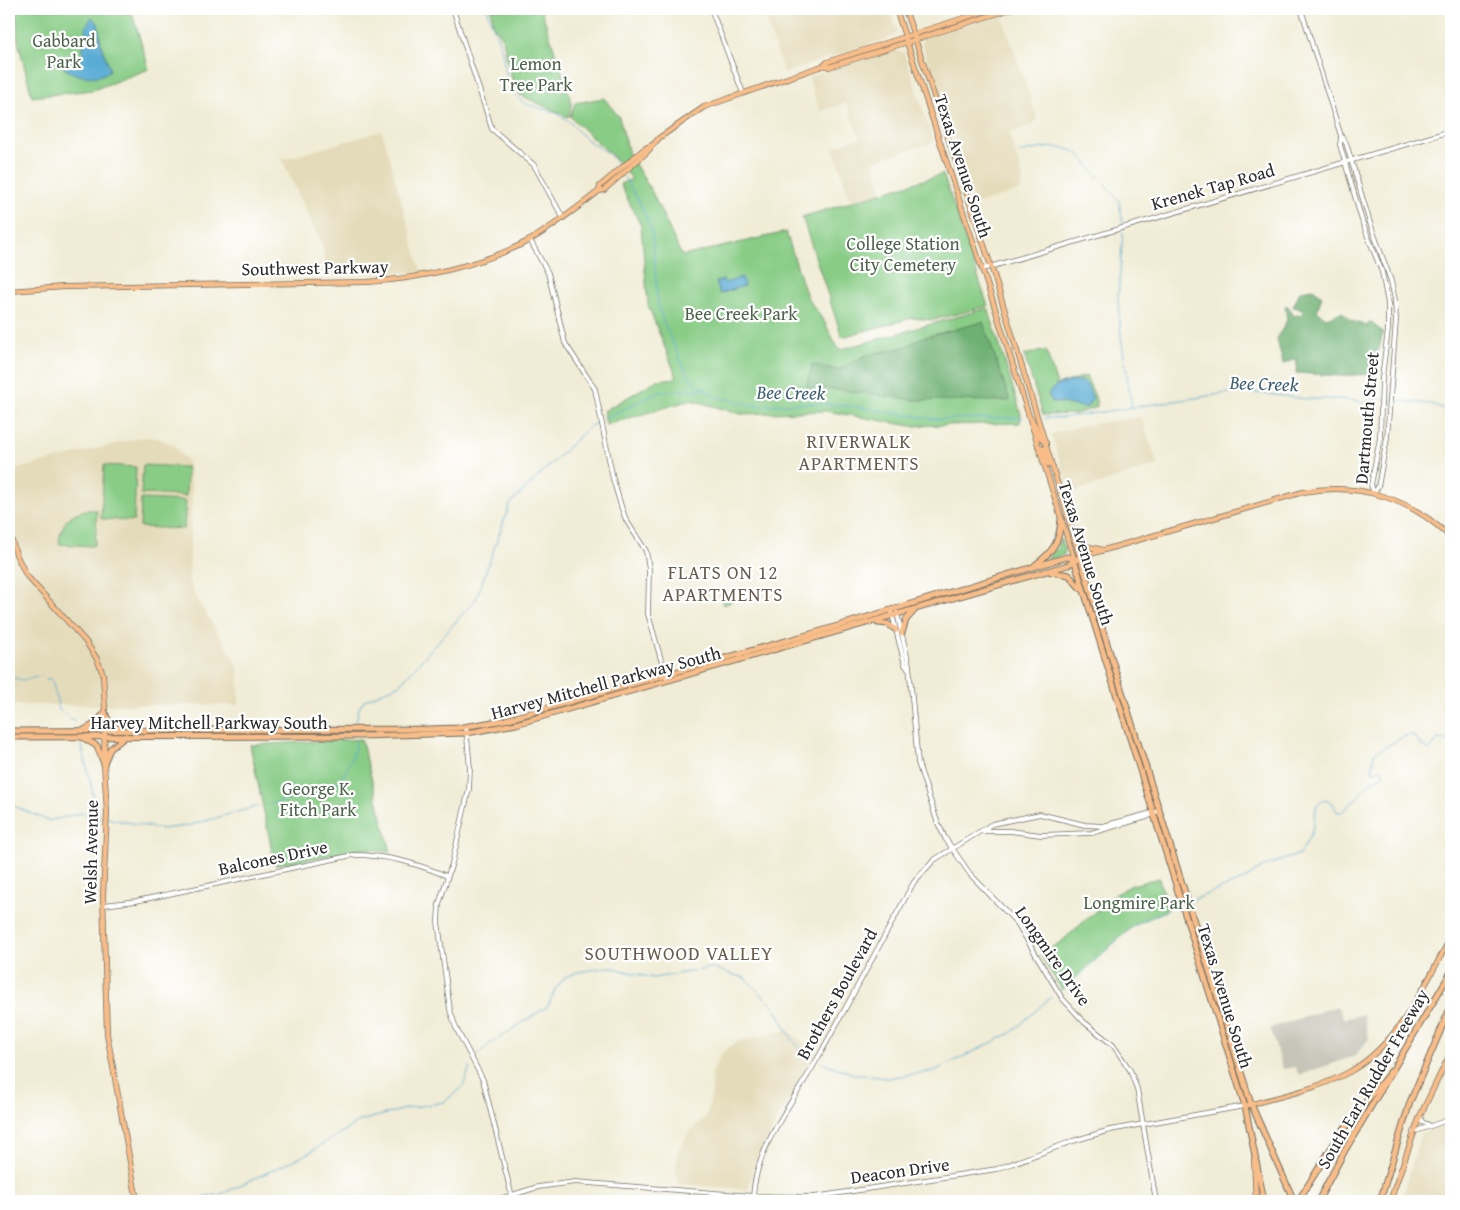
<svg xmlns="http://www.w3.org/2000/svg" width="1460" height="1210" viewBox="0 0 1460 1210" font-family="'Gentium Book Plus',serif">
	<rect width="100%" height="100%" fill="#fff"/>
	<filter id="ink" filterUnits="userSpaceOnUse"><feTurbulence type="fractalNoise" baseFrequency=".02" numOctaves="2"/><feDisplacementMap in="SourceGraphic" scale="10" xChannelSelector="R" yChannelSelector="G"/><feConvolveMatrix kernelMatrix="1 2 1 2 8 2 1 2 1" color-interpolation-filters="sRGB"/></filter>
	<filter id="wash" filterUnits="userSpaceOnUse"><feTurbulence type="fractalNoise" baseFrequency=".0096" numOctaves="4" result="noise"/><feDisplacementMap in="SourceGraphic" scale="20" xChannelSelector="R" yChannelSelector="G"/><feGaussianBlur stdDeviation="1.12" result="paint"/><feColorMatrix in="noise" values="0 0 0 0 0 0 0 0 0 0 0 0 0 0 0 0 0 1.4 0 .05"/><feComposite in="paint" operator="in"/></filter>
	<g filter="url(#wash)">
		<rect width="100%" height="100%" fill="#f0ecd5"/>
		<g fill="#e4dbba">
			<path d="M762 9H890L897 31 895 36 784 73Z"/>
			<path d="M1001 13 1037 118 1033 125 1009 133 1023 179 1021 190 975 205 922 44 923 38Z"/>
			<path d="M891 50 904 53 934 142 873 161 883 193 851 202 833 147 860 138 846 103 820 111 808 77Z"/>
			<path d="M382 131 421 272 327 275 323 247 282 160Z"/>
			<path d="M1141 417 1158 465 1070 493 1051 434 1086 425Z"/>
			<path d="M143 437 158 438 174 445 188 462 192 490 189 581 197 599 236 662 239 674V705H9V471Z"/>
			<path d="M787 1030 816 1052 757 1158 748 1190 678 1184 676 1170 678 1150 691 1130 706 1116 712 1094V1072L723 1052 739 1041Z"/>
			<path d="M1451 1124V1201H1401L1421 1133Z"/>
		</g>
		<path fill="#c6c5b8" d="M1337 1006 1344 1019 1363 1014 1369 1039 1355 1056 1299 1075 1295 1067 1283 1069 1270 1028Z"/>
		<g fill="#88cc86" stroke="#5a7c58">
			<path d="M16 9H131L149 69 93 90 32 97 18 41Z"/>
			<path d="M491 9H541L572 103 568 117 520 95 513 84 503 39 493 25Z"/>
			<path d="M604 98 619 117 629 154 652 192 682 256 786 232 807 297 825 323 839 350 988 308 1021 414 1020 423 911 426 826 411 741 414 691 400 606 425 604 411 657 380 677 378 648 305 641 226 620 184 632 179C615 154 590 138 570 116L575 103Z"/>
			<path d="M943 174 988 306 933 320 912 318 842 337 802 217Z"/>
			<path d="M1046 350 1057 385 1086 376 1095 396 1097 407 1075 414 1043 415 1024 355Z"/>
			<path d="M104 465 136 467 134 521 101 519Z"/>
			<path d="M143 465 187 467 186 496 141 494Z"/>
			<path d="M141 499 186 501 184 529 140 527Z"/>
			<path d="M86 510H97L95 544 92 546 59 544C60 526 68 513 86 510Z"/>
			<path d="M1060 539 1065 550 1064 555 1046 560 1057 548Z"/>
			<path d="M727 590 731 602 723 605 720 592Z"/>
			<path d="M361 739 391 852 365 849 275 865 250 745Z"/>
			<path d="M1159 878 1167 910 1133 926 1062 990 1040 955 1062 941 1115 894 1132 885Z"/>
		</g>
		<g fill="#6eb073" stroke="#4c6e4f">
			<path d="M1313 289 1322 296 1317 311 1326 318 1342 312 1352 321 1367 326 1370 322 1383 332 1373 374 1340 376 1296 373 1297 359 1283 364 1277 339 1287 320 1285 306H1288L1294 316 1302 314 1303 309 1293 307 1300 291Z"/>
			<path d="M983 322 1010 401 914 400 841 390 806 388 812 364 839 370 866 355 904 347 921 338Z"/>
		</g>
		<g fill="#59abd4" stroke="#426b80">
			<path d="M92 17 98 23 101 44 110 70C98 81 76 77 64 68L66 63 82 60C84 45 82 28 92 17Z"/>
			<path d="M742 277 744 286 720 294 716 282 723 280 725 283Z"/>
			<path d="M1082 381 1087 385 1093 398 1087 407C1074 408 1066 401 1053 403L1048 394C1056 382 1069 382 1082 381Z"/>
		</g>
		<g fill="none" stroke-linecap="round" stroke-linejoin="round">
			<g stroke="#59abd4" stroke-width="1">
				<path d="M487 9C490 21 495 30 499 41 506 60 503 84 519 99 530 108 546 108 558 114 570 120 575 129 584 137 597 149 609 149 618 167"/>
				<path d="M1019 153C1039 148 1068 141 1084 159 1089 165 1092 173 1099 177"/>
				<path d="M624 177 642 207 652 233 658 305 663 321 685 370 695 383 717 397 757 406 806 403 852 406 933 419 1023 418"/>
				<path d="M1104 183 1119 201 1123 225"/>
				<path d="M1123 232 1118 299 1121 336 1132 408"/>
				<path d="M1383 399 1431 404 1451 411"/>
				<path d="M1045 418H1062L1241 391 1307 399H1341L1363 402 1379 399"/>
				<path d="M603 419 660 392 703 389"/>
				<path d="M9 677 23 680 42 676 45 679H52L59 710 75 721"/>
				<path d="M356 723 359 708 365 700 400 684 476 599 510 504 590 426 600 421"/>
				<path d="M81 743 98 815"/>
				<path d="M267 804C283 802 325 792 337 783 345 777 356 751 356 741"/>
				<path d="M9 806H14L49 821 82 813 161 829 187 826 259 806"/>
				<path d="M1192 900 1243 880 1265 866 1300 854 1312 832 1317 804 1324 800 1333 803 1337 812H1342L1355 800 1369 783 1384 774 1381 768 1375 772 1372 771 1374 753 1405 736 1413 735 1422 746 1430 750 1438 739 1451 741"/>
				<path d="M1062 990 1133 926 1167 910"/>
				<path d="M478 1055 488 1045 548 1006 555 990 565 977 578 972 609 967 653 978 711 968 745 978 776 1009 789 1034 798 1047 814 1057"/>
				<path d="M821 1062 854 1074 887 1078 934 1071 1011 1033 1051 997"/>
				<path d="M177 1201 221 1194 305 1155 360 1121 409 1108 444 1102 463 1087 470 1067"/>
			</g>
		</g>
	</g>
	<g filter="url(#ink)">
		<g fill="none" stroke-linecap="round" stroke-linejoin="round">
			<g stroke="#706f66" stroke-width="5.5">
				<g id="minor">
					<path d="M453 9 492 129 534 165 563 218"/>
					<path d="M711 9 743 93"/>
					<path d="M1301 9 1341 136 1346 143 1370 223 1391 281 1395 300 1396 320 1387 438 1378 487 1374 493"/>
					<path d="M1341 137 1340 145 1363 224 1382 272 1388 304V330L1382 377 1380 438 1371 485 1374 493"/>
					<path d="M530 240 548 273 565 343 595 389 613 479 621 506 626 520 646 551 649 569 648 614 666 677"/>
					<path d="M983 269 1451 131"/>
					<path d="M897 613 909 665 918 763 937 821 945 838 970 874 1017 923 1062 998 1084 1022 1113 1045 1130 1070 1137 1089 1156 1201"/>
					<path d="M892 614 905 665 909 669"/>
					<path d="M466 727 470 768 469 789 452 863 439 904 438 922 450 1010 456 1028 483 1080 513 1201"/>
					<path d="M983 831H1010L1041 835 1091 833 1147 817 1152 814"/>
					<path d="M104 905 136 901 353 855C388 855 415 863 447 876"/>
					<path d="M1420 1116 1422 1122 1429 1125"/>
					<path d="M1413 1132 1451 1119"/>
					<path d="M753 1196C756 1147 791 1105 815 1063 849 1003 881 942 914 882L934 860 992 824 1040 814 1085 825 1103 826 1159 811"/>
					<path d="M493 1201 538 1187 575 1182 753 1196 814 1197 997 1169 1073 1141 1110 1130 1245 1106"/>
				</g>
			</g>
			<g stroke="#706f66" stroke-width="6">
				<g id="major">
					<path d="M896 9 994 305 1074 559"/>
					<path d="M905 9 993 272 1080 557 1303 492C1359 482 1411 498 1451 538"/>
					<path d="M825 65 827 62 992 9"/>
					<path d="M599 191 600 186 644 149 652 145"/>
					<path d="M9 291 64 287 367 282C418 279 484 265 530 240 554 226 577 208 599 191L604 190 647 152 659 138 704 107 825 65 829 67 1011 9"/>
					<path d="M1029 417C1038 424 1035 436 1046 443"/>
					<path d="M1038 446 1043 449 1047 463 1053 467"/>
					<path d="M9 531 16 554 26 575 86 642 97 659 103 674 105 709 104 764 107 812 103 895 107 1034 137 1201"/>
					<path d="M1074 534 1085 546 1103 550"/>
					<path d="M1245 1106C1280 1096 1319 1089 1351 1071 1400 1042 1425 985 1451 937"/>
					<path d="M1254 1159 1256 1201"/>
					<path d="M1390 1201 1420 1116 1451 1052"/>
				</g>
			</g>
			<g stroke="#706f66" stroke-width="7">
				<g id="highway">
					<path d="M1074 559 1245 1106 1264 1201"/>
					<path d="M1035 565C1054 551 1060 541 1061 518"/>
					<path d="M1051 572 1069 575 1080 588"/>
					<path d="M878 623 888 624 896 630"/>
					<path d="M902 633 906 620 914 611"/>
					<path d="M84 730 93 725 105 713 109 722 120 730"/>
					<path d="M9 731 428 729 457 728 505 720 821 631 1067 557 1074 559"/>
					<path d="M9 737 360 736 467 733 516 724 1068 565 1080 557 1251 1104 1294 1201"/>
					<path d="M82 737 97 746 104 764"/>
					<path d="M104 763 110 749 126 736"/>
					<path d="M1298 1201 1340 1134 1391 1071"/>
					<path d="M1318 1201 1344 1152 1451 972"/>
					<path d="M1380 1201 1410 1102 1451 1006"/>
				</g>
			</g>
			<use href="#minor" stroke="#fff" stroke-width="4"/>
			<use href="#major" stroke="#f8bd88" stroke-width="4.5"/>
			<use href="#highway" stroke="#f8bd88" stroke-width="5"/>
		</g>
	</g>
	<g text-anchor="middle" stroke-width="4.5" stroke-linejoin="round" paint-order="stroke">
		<g font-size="18" fill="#4c634b" stroke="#fff">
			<text x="64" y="47">Gabbard<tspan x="64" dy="21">Park</tspan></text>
			<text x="536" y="70">Lemon<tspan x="536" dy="21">Tree Park</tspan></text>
			<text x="903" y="250">College Station<tspan x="903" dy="21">City Cemetery</tspan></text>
			<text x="741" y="320">Bee Creek Park</text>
			<text x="318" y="795">George K.<tspan x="318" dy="21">Fitch Park</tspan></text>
			<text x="1139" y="909">Longmire Park</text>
		</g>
		<g font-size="18" fill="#2b2b2b" stroke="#fff">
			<text transform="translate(963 166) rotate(72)" y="6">Texas Avenue South</text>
			<text transform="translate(1213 187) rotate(-16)" y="6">Krenek Tap Road</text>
			<text transform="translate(315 268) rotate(-1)" y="6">Southwest Parkway</text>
			<text transform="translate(1367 418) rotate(-85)" y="6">Dartmouth Street</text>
			<text transform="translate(1086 553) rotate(73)" y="6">Texas Avenue South</text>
			<text transform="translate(606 683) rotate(-15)" y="6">Harvey Mitchell Parkway South</text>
			<text x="209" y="729">Harvey Mitchell Parkway South</text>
			<text transform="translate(91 852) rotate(-89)" y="6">Welsh Avenue</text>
			<text transform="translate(273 858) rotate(-12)" y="6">Balcones Drive</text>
			<text transform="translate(1053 956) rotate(55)" y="6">Longmire Drive</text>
			<text transform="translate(837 994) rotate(-61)" y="6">Brothers Boulevard</text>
			<text transform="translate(1225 996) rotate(73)" y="6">Texas Avenue South</text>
			<text transform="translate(1373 1079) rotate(-60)" y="6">South Earl Rudder Freeway</text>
			<text transform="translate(900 1171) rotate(-8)" y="6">Deacon Drive</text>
		</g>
		<g font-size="19" font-style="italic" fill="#3d5e6f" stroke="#fff">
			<text transform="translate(1264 383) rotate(2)" y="7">Bee Creek</text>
			<text transform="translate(791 392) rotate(1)" y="7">Bee Creek</text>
		</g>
		<g font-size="19" letter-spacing="1" fill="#685c4c" stroke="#fff">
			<text x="859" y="448">RIVERWALK<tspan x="859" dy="22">APARTMENTS</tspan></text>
			<text x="723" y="579">FLATS ON 12<tspan x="723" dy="22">APARTMENTS</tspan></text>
			<text x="679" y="960">SOUTHWOOD VALLEY</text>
		</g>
	</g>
	<rect width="1460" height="1210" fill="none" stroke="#fff" stroke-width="30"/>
</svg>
